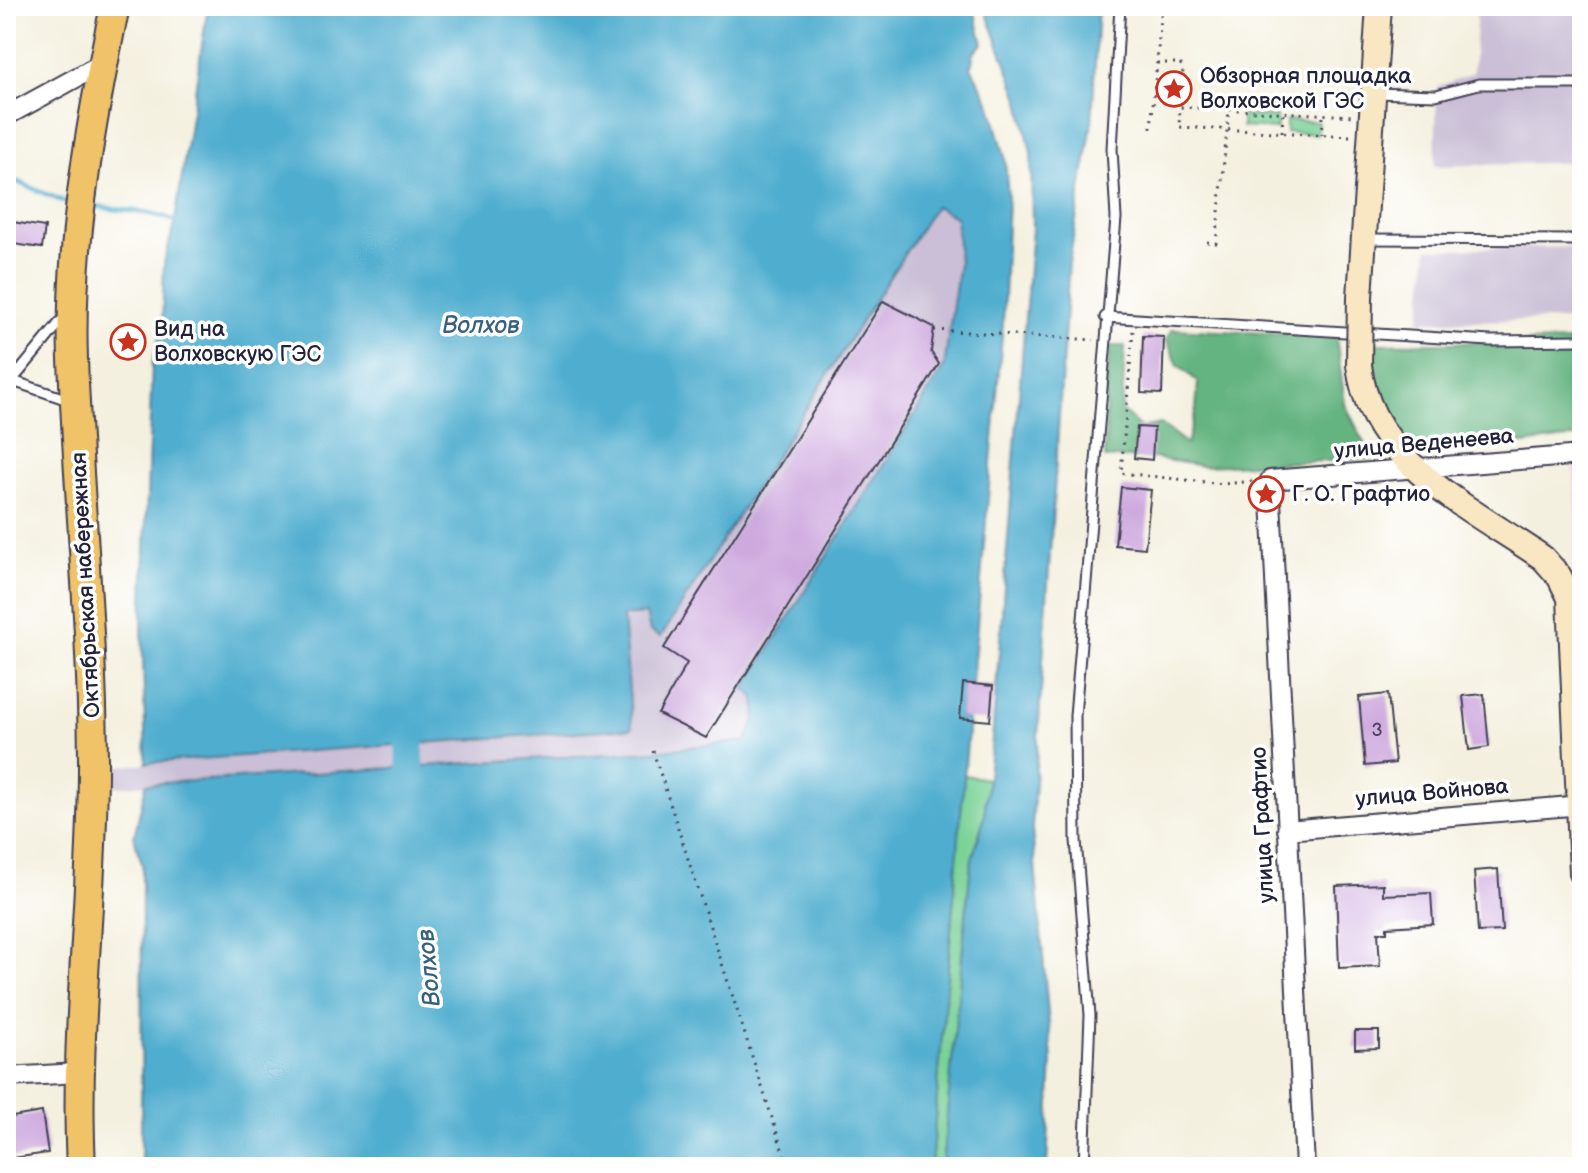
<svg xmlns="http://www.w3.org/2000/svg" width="1588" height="1173" font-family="'Balsamiq Sans',sans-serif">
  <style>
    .built { fill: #ead1ec }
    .industrial { fill: #cabfd6 }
    .green { fill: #7ad297; stroke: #4e7a69; stroke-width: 2 }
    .forest { fill: #63b480; stroke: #426b5e; stroke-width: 2 }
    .water { fill: #50adcf; stroke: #396885; stroke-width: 2 }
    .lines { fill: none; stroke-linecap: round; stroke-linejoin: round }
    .stream { stroke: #50adcf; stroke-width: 5 }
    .river { stroke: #50adcf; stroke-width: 28 }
    .building { fill: #cea9de }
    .lane-casing { stroke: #424154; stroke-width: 13 }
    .street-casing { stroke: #424154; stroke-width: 22 }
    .secondary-casing { stroke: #424154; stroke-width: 28 }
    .primary-casing { stroke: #424154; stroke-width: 32 }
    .path { stroke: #424154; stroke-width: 3; stroke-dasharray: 2 6; stroke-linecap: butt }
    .lane { stroke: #fff; stroke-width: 9 }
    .street { stroke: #fff; stroke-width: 18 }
    .secondary { stroke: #f9e7c3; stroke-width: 24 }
    .primary { stroke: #f0c369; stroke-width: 28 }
    .secondary-bridge-casing { stroke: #424154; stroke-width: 28; stroke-linecap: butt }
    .secondary-bridge { stroke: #f9e7c3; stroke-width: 24 }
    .labels { text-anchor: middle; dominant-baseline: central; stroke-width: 7; stroke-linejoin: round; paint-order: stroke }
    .number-label { font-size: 18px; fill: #4d4464 }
    .poi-label { font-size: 22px; fill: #22223b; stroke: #fff; text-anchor: start }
    .street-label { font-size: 22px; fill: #22223b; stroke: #fff }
    .water-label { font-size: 24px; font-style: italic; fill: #37617e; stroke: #fff }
  </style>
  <rect width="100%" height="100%" fill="#fff"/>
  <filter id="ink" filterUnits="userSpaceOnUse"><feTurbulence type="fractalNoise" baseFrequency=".0125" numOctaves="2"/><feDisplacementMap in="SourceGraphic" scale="16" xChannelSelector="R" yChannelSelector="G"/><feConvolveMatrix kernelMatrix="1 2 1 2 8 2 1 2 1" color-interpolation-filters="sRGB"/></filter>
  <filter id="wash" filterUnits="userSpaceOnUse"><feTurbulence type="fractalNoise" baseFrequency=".006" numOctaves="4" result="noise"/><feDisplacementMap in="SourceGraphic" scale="32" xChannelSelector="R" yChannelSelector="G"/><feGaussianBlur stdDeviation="1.8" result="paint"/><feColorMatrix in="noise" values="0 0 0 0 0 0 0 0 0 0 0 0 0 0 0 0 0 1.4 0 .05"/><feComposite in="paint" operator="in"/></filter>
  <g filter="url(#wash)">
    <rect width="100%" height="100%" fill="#f4f0df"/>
    <!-- built -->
    <path class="built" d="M1582 460V604L1573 461Z"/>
    <!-- industrial -->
    <path class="industrial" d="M1477 6H1582V162L1435 166 1437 87 1473 73Z
      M935 206 956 217 959 263 944 367 744 689 754 696 757 708 754 729 746 741 653 751 109 787 107 767 632 728 623 616 647 614Z
      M1582 247V320L1420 321 1428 249Z"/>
    <!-- green -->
    <path class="green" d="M1242 115 1277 117V129L1242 127Z
      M1286 120 1318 122 1317 134 1286 132Z
      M964 775 988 779 984 818 971 863 942 1167H931Z"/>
    <!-- forest -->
    <path class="forest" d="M1172 329 1336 336 1345 404 1372 459 1203 466 1153 458H1105L1106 384 1111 346H1125L1122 411 1141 428 1161 424 1187 444 1196 409 1198 382 1178 365 1166 339Z
      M1582 341V436C1542 441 1427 463 1399 431 1378 406 1375 375 1373 344Z"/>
    <!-- water -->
    <path class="water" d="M208 6H973L983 43 974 53 971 67 991 105 1005 157 1008 198 1003 324 972 684 964 683 960 718 969 719 931 1167H141L142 864 134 837 146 784 653 751 746 741C755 726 758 713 754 696L744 689 944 367 959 263 956 217 935 206 661 637 650 631 646 614 623 616 632 728 146 763 142 626 152 364 162 327 164 263 175 221Z
      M984 6H1098L1092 124 1069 263 1032 829 1052 1059 1047 1167H942L971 863 984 818 993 728 1032 229 1031 153 1020 101Z"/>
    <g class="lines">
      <!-- stream -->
      <path class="stream" d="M6 177 67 203
        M97 206C125 213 149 209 175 221"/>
      <!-- river -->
      <path class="river" d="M407 707 413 805"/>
    </g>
    <g id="blocks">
      <!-- building -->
      <path class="building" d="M6 221 45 227 42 248 6 243Z
        M883 301 934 327 931 352 939 364 706 738 658 714 687 663 664 648Z
        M1143 336 1164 337 1162 394 1141 393Z
        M1137 427 1154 428 1152 460 1134 458Z
        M1121 487 1151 490 1145 548 1115 545Z
        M963 683 993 686 990 721 960 718Z
        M1388 694 1395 763 1365 766 1359 697Z
        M1484 694 1489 747 1469 750 1463 696Z
        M1498 869 1502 931 1478 932 1474 871Z
        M1383 884V895L1431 893 1433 924 1387 927V932H1378L1380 966 1339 968 1336 886Z
        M1355 1031H1379V1048L1355 1049Z
        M42 1112 48 1153 6 1159V1118Z"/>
    </g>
  </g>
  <g filter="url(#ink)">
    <use href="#blocks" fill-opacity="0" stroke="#424154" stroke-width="2"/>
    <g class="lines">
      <defs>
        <path id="lane" d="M1375 93 1436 95 1479 84H1582
          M1364 239 1582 240
          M1105 317 1490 341 1582 340
          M10 380 71 401
          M6 388 66 315
          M1084 1167 1090 1015 1076 840 1075 716 1116 218 1112 149 1120 6"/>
        <path id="street" d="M6 116 103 63
          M1287 830 1582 805
          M6 1077 79 1073
          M1305 1167 1270 480 1582 455"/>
        <path id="secondary" d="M1360 297 1379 6
          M1359 365C1369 462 1471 508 1543 558L1559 576 1570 598 1582 873"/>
        <path id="primary" d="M81 1167C74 1030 94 894 93 757 92 624 78 492 73 359 69 241 91 121 115 6"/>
      </defs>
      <!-- lane casing -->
      <use href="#lane" class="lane-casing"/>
      <!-- street casing -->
      <use href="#street" class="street-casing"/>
      <!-- secondary casing -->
      <use href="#secondary" class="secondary-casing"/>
      <!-- primary casing -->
      <use href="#primary" class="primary-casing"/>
      <!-- path -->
      <path class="path" d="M1157 63H1180L1183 69 1180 107
        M1151 128 1162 6
        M1282 132 1283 112
        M1322 135 1323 115
        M1350 136 1179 127 1180 107 1353 116
        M1207 242 1216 243 1229 110
        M934 330 1094 340
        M1133 331 1121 473 1224 484 1254 481
        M653 751 788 1167"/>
      <!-- lane -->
      <use href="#lane" class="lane"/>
      <!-- street -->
      <use href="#street" class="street"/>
      <!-- secondary -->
      <use href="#secondary" class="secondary"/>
      <!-- primary -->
      <use href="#primary" class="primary"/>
      <defs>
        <path id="secondary-bridge" d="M1359 365 1360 297"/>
      </defs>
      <!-- secondary-bridge casing -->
      <use href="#secondary-bridge" class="secondary-bridge-casing"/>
      <!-- secondary-bridge -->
      <use href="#secondary-bridge" class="secondary-bridge"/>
    </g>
  </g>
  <!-- icons -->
  <defs>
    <symbol id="sight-ring" viewBox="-11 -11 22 22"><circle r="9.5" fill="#fff" stroke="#c8321e" stroke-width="1.5"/><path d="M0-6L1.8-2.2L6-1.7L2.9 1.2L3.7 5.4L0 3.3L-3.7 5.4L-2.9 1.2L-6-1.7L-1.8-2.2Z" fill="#c8321e"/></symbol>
  </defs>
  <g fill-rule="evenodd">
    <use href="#sight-ring" x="1154" y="69" width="40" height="40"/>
    <use href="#sight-ring" x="108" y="322" width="40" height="40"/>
    <use href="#sight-ring" x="1246" y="474" width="40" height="40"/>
  </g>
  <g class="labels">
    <!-- number labels -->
    <g class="number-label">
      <text x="1377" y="730">3</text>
    </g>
    <!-- poi labels -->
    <g class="poi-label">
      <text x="1200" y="76">Обзорная площадка<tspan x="1200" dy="25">Волховской ГЭС</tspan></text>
      <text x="154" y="329">Вид на<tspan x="154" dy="25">Волховскую ГЭС</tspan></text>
      <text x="1292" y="494">Г. О. Графтио</text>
    </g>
    <!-- street labels -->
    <g class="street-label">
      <text transform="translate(1424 444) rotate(-5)">улица Веденеева</text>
      <text transform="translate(86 585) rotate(-93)">Октябрьская набережная</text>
      <text transform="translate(1432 793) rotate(-5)">улица Войнова</text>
      <text transform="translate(1263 825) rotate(-93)">улица Графтио</text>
    </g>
    <!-- water labels -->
    <g class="water-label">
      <text x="481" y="325">Волхов</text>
      <text transform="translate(429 968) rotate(-95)">Волхов</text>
    </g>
  </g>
  <!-- margin -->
  <rect width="1588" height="1173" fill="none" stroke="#fff" stroke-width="32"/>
</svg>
